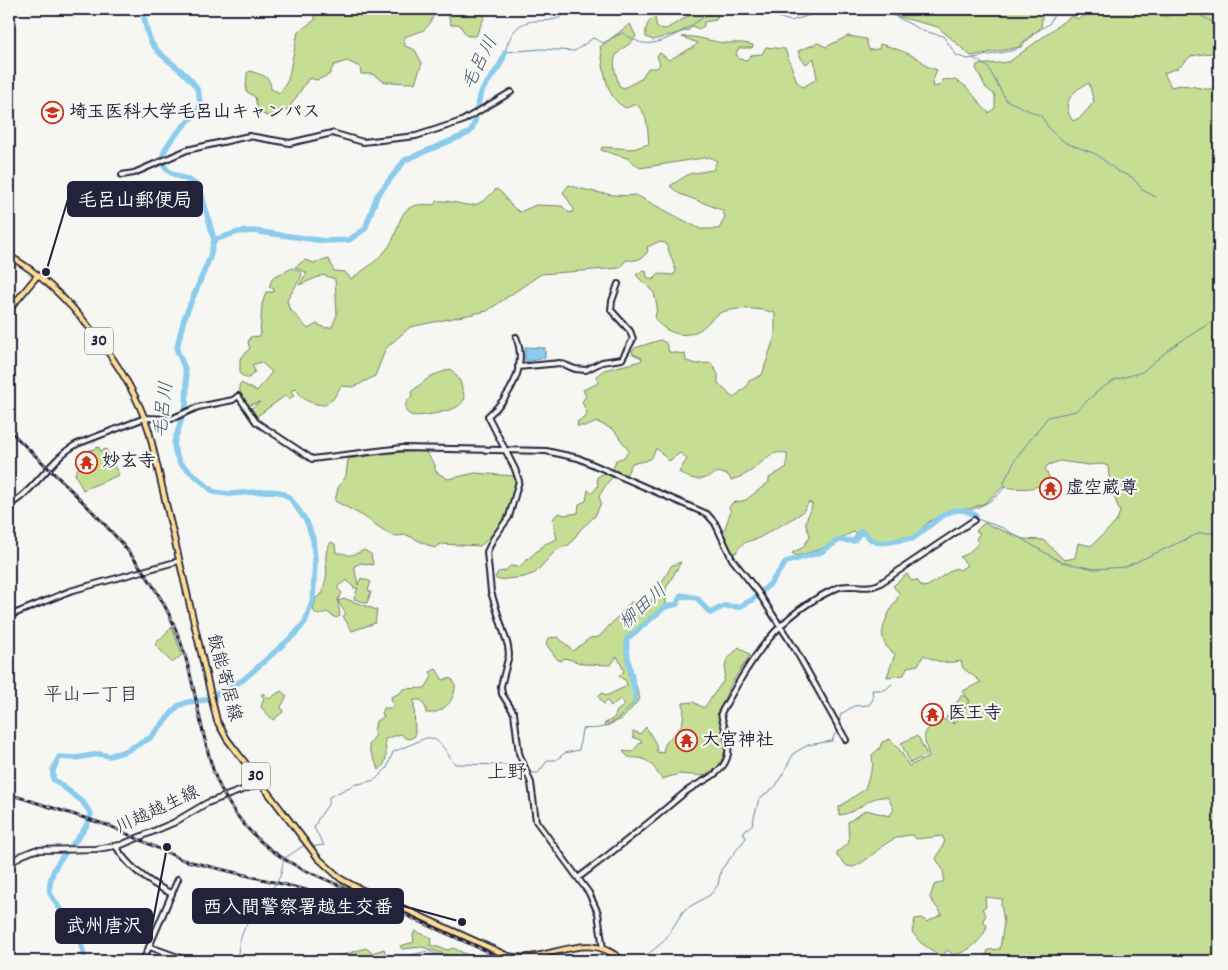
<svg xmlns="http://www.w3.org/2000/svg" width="1228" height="970" font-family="Dekko,'Klee One',sans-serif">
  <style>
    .green { fill: #c6de94; stroke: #748068; fill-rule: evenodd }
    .water { fill: #8bcbec; stroke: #6187a5 }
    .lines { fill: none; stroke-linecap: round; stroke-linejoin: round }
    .stream { stroke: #6187a5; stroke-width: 1 }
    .river { stroke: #8bcbec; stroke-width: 5.5 }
    .tertiary-casing { stroke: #22223b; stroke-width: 8 }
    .secondary-casing { stroke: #22223b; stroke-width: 8 }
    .primary-casing { stroke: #22223b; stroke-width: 8 }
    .tertiary { stroke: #f6f6f2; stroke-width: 4 }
    .secondary { stroke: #f6f6f2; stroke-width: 4.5 }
    .primary { stroke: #fdde96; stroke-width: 4.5 }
    .rail-casing { stroke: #22223b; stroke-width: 3 }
    .rail { stroke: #f6f6f2; stroke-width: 1; stroke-dasharray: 4; stroke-linecap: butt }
    .labels { text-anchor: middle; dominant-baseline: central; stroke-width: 4.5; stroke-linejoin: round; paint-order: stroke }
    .shield { fill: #f6f6f2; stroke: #626272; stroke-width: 1 }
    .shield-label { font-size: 16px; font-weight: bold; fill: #22223b }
    .poi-label { font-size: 18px; font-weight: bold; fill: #22223b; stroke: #f6f6f2; text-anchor: start }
    .street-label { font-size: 18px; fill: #22223b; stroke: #f6f6f2 }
    .water-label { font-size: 19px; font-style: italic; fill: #425570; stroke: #f6f6f2 }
    .neighbourhood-label { font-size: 19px; fill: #22223b; stroke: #f6f6f2 }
    .quarter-label { font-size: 20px; fill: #22223b; stroke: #f6f6f2 }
    .leader { fill: none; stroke: #22223b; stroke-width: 2 }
    .callout-dot { fill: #22223b; stroke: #f6f6f2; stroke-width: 2 }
    .callout { fill: #22223b; stroke: #22223b; stroke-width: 2 }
    .callout-label { font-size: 19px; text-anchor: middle; font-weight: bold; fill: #fff }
  </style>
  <rect width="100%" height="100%" fill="#f6f6f2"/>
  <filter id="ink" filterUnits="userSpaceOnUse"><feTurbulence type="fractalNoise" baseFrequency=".02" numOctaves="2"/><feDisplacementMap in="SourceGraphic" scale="10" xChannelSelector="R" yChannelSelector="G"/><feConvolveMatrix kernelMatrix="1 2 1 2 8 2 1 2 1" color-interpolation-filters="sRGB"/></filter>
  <g filter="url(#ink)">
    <!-- green -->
    <path class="green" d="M308 9H440H436C427 33 426 29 404 37L405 46 415 50 422 63 415 83 385 82 372 74H361L360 67 347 61 334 65 329 75 317 80 309 78 289 108 275 118C255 112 259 115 255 97L246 91 247 73 250 71C262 75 271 76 271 89L280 93 288 80 298 32 316 19Z
      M444 9H488L476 36H467L459 24 451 25 447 11Z
      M701 9H726L719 13 716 20 704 22V26L699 29 692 26 689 30 653 40 646 37C645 29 647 21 655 17L657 28 666 29Z
      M869 9H1043L1041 27 1021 47 971 56 938 27Z
      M1098 9H1150L1157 11 1159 16H1168L1170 9H1219L1218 52 1191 56 1178 68 1164 73 1171 87C1186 82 1198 90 1213 89L1219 81V961H989L985 958 988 950 1000 949 1004 922 1001 904 1003 899 985 897 986 906 982 909 986 915 983 920 987 926C983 940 969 952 954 955L947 950 942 957 921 943 912 932 915 919 922 918 927 922 942 914 930 898 934 885 943 882C946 872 941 867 936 859L945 841 942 836 916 839 913 835C884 835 876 858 853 867L847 866 837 856V852L849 843 848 822 866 810 889 816 894 810 888 797C866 795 861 813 839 815V807L865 789 873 765 872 755 880 748 882 742 890 739 900 750 909 766 929 757C924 735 919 735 940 718L955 724 970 700 953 723 946 718 962 695 969 700 963 691 981 682 963 668 961 661C946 664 936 662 924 655L918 665 907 667 904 675 887 677 895 654C870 639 889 612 900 594L893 586 907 574 911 581 917 580 922 587 928 586 955 568 960 570 967 565 960 557 967 554 979 543 976 539 980 533 976 531 984 523 1023 539 1044 540 1064 560 1075 558 1078 543 1091 546 1116 522 1120 512 1110 486 1108 466 1102 464 1089 465 1060 461 1048 465 1045 469 1050 479C1037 491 1020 489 1003 487L985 503 969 509H951L927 523 916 536 910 538 904 537 883 542 853 532 821 549 797 556 792 553 802 548 810 537C810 533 807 529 806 525 805 517 812 512 812 504L809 502 802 513 757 539C749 540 738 545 736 553H731L723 533 731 511 729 508 732 503 746 500 769 482V478L787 467V454C771 447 760 467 746 474 741 477 736 478 731 480L728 475 718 472C702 481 695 482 679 472L687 459 680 453 669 461 656 448C651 463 645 461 632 463L627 474C607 478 611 478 599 496L601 503 595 516 580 530 570 544 556 550 535 573 524 577 498 580 495 578 498 572 505 571 510 566 519 567 545 544 557 539 553 519 558 513 565 515 578 513 579 504 586 501 588 490 592 493 598 486 597 477 613 469 616 460 623 458 629 451 614 430 597 422 587 426H577L578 421 585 418 587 413 582 402 586 396 583 390 599 383 596 376 604 370 641 361 642 358 633 354 632 351 635 348 660 340 666 343 669 352 685 354 686 361 697 364 711 363 718 374V383L733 398 747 386 749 381 762 375 775 335V313C760 308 738 307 722 312 714 315 708 324 701 329 685 340 665 333 655 319L657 306 654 293 636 275 643 270 646 271 647 277 653 280 659 274 674 275 676 271 666 243 658 242 647 247 648 251C642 260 636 261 626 260L620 268 541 274 487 311 410 327 386 348 375 376 354 387 341 386 333 399 325 405C311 404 302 401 296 388L291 391 294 396 288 399 286 395 256 417 250 409 260 402 249 405 241 396 239 385 241 383 257 391 272 372 261 362 252 365 255 371 249 378H246L240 374V359L250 348 248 343 250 337 260 336 262 304 266 292H274V289L269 287 273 277 293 268 301 272 302 276 287 300 289 308 308 329 317 324 325 328 332 327 337 315 335 279 323 275 299 285 307 273 295 267 305 260 314 263 329 259 334 271 345 272 351 279C363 271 378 260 387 249 405 225 393 201 433 205L437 201C468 200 470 217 496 189 508 195 505 204 520 212L536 205 562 206 568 212 572 213 574 209 563 192 569 185C585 191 620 198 636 195L700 229H719L725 217 722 210 680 194 670 186 689 174 713 170 717 161 709 157 640 168 627 158 601 150 602 147 633 149 649 144C647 127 649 116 636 104L626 108C606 99 604 71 601 51L600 47 630 24 636 36C631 45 624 46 618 53 610 62 617 76 619 86L624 88 641 79 648 68H657L660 64 657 56 660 53 669 60 695 46 698 43 682 37C696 35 711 42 725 43 737 43 742 42 753 45L752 48H739L736 53 739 59 747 60 751 55 762 54 766 47 785 49 797 82 803 87 817 79 814 58 806 64 801 58 798 51 818 43 826 47 848 36 866 39 869 50 879 49 880 44C891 47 921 56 926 66L937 70 932 83 933 87 941 85 942 80C966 75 974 100 989 113L995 108V95L986 88 976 68 977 65 1009 62 1067 19 1072 16 1078 19ZM1089 83 1094 102 1081 117 1073 121C1060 104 1072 90 1089 83Z
      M451 369 460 381 465 399C463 401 459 406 457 407 450 411 420 418 411 415 401 411 406 400 412 396L411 392 431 376Z
      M99 447 100 451 106 449 119 475 83 490 75 474 77 469 88 465 85 457 90 455 88 451Z
      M425 451 435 465V471L448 479 475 473 515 476C517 504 501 530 480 546L441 544 434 548 407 535 394 536 389 534 363 516 335 501 338 488 346 476 348 459 389 453Z
      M331 542 335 544 336 553C350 552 345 560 364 550L371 554 373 565 361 563 354 566 358 585 361 578 371 582 368 590 371 592 367 603 354 599 358 588H354L347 580 338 586V589L342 593 337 601 346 599 377 610 375 623 352 631 343 616 346 614 338 601 340 616 336 618 327 612 317 615 313 610 316 598 323 593C323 586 325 584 326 578 329 565 321 557 331 542Z
      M681 562 666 588V604L626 638 630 666 628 674 635 682 640 699 622 719 606 726 604 724 614 718 617 711 625 705 620 699 611 706 607 700 604 704 598 696 603 693 606 696 627 686 626 681 619 676 624 671 617 656 611 665 584 664 565 658 561 661 557 659 546 644 548 638 558 637 573 651 590 638 599 637 631 602 645 604 651 601 672 565Z
      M172 627 182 655 172 663 155 644Z
      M739 647 750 655C741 669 729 685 724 700 713 730 742 747 708 776L679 774 662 779C657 773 653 763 645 760 635 755 630 762 623 751L632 752 642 741 633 737V731L640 734 646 727 656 744 657 752 663 753C665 730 688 739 683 703L693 702 704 708 724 680 726 661Z
      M436 669 443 680 448 678 453 680C453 682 456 685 455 687 455 702 440 715 426 713V708L421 700H414L415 736 410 739 405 738 401 734 385 739C384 750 391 759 379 770L370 751 369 744 376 735 374 733 376 721 384 717 382 713 384 708H393L391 697 400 693 403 689 425 688 432 677 430 672Z
      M281 691 287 696 281 707 283 712 273 720 261 707 264 697 261 695 263 693 269 699Z
      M916 736 919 738 927 755 910 763 901 743Z
      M415 931 432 938 430 945 448 950 453 948 472 957V960L467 961 422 947 402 949 400 946 414 942 413 935Z
      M366 948 372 953 384 949 387 958 382 961H339L337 957Z"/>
    <!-- water -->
    <path class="water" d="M525 347 545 348V358L525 362Z"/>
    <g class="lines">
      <!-- stream -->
      <path class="stream" d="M571 9C548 36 519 0 505 52L541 49 575 51 593 38 603 43 622 33C629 36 636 42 643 43 665 47 698 20 716 9
        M764 9 774 16 791 21 823 11 833 12 847 9
        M865 9 895 16 923 31 943 36 957 56 968 59 1015 50 1031 35 1049 24 1057 9
        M1189 9 1219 26
        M973 58 988 67 1006 100 1041 116 1051 131 1066 143 1096 154 1117 171 1132 177 1144 191 1156 197
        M969 511C984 505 995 500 1005 487L1004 482 1016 458 1048 417 1076 411 1099 390 1115 380 1142 372 1172 347 1219 317
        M976 516 980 520 1003 528 1061 562 1095 569 1125 567 1200 533H1219
        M839 722 841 714 854 706 869 705 873 699 872 690H885L892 684
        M528 773H538L548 760H556L565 753 579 750 582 729C588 728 593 729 599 728 615 724 625 712 635 701
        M311 847 324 845 314 828 318 819 329 803V797L354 785 375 780 387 768 393 752 426 738C440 736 447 755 455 764L510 765 525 772
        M238 961C236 925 261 907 278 880 283 873 281 865 285 858L303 846 307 847
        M387 961 428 951 458 961
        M640 961 664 941 684 910 710 895 718 885 721 870 746 838 743 832 752 825 759 799 776 786 794 753 808 745 832 741 837 729"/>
      <!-- river -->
      <path class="river" d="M214 240 238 232 253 231 325 241 349 240 365 229 377 196 405 160 469 133C479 119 475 108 481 93 488 78 502 68 505 52
        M635 701C638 693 624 657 627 639L665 607 677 604 681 595 697 598 710 613 724 606 739 607 752 600 770 584 786 562 821 552 839 540 854 541 861 531C866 533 868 538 873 541 886 546 899 538 912 539 932 527 951 497 976 516
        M85 961C82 933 63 917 50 893 46 859 84 843 91 814L82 801 53 779V770L59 757 76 758 99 754 109 756 126 751 150 738 178 706 188 702 205 700 243 680 295 634 305 622 313 600 315 560 313 539 307 522 290 498 280 492 268 491 229 494 214 492 180 463 175 452 174 443 186 405 187 385 185 369 177 350 178 343 184 319 210 257 214 240 200 188C191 178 181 179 170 172 145 155 190 123 199 109 206 80 171 67 156 49 146 38 146 22 142 9"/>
      <defs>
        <path id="tertiary" d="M122 175 134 173 187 150 249 136 290 143 332 133 363 142 416 136 462 121 511 92
          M516 337C528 366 510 397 488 416L515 469 519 481 509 517 493 539 487 552 491 592 508 646 509 655 501 686 502 694 514 713 519 753 531 783 536 821 589 893 598 913 603 949
          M518 367 560 363 575 369 586 370 602 362 622 359 633 339 630 331 611 310 612 301 618 284
          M239 397 256 422 312 459 402 448 546 451 578 458 707 514 715 523 732 559 758 592 795 649 846 740
          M9 505C36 490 50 459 77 444L145 418 171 419 198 407 233 400 238 396
          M9 616 70 591 179 561
          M116 846C128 868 150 883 172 894
          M578 878C614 851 649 823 683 794 698 781 720 778 727 758 732 744 723 726 721 713 752 658 777 614 837 588 851 582 865 591 879 584L974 520
          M150 947 189 961
          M143 961 178 879"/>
        <path id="secondary" d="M9 865 20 856 35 850 96 849 121 845 173 823 207 803 261 783"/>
        <path id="primary" d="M9 256C66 287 130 370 149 431L217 721 227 739 318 858 341 879 356 887 508 956C549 965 585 926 623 961
          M9 310 37 276"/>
      </defs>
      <!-- tertiary casing -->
      <use href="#tertiary" class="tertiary-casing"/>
      <!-- secondary casing -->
      <use href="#secondary" class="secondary-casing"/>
      <!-- primary casing -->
      <use href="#primary" class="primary-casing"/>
      <!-- tertiary -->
      <use href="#tertiary" class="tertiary"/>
      <!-- secondary -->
      <use href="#secondary" class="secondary"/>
      <!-- primary -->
      <use href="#primary" class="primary"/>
      <defs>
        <path id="rail" d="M9 430C71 492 146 551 178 635 196 681 199 732 216 778 233 818 262 849 300 868L508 961
          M9 794 110 826 183 860 373 906"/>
      </defs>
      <!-- rail casing -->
      <use href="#rail" class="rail-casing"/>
      <!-- rail -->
      <use href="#rail" class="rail"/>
    </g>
  </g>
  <!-- icons -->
  <defs>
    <symbol id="university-ring" viewBox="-11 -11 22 22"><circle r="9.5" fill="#f6f6f2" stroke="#c8321e" stroke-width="1.5"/><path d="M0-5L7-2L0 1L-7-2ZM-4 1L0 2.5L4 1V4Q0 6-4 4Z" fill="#c8321e"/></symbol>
    <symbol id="temple-ring" viewBox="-11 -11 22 22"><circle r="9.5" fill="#f6f6f2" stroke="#c8321e" stroke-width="1.5"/><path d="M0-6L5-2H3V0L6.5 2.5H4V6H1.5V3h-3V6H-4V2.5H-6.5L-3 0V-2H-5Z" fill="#c8321e"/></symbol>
  </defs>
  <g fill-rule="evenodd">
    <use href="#university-ring" x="40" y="100" width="25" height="25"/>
    <use href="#temple-ring" x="74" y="450" width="25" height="25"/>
    <use href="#temple-ring" x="1038" y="476" width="25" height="25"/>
    <use href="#temple-ring" x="920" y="702" width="25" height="25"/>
    <use href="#temple-ring" x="674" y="728" width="25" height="25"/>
  </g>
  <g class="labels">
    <!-- shield labels -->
    <g class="shield">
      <rect x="85" y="327.5" width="28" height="27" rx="4"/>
      <rect x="242" y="762.5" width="28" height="27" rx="4"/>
    </g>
    <g class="shield-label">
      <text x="99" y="341">30</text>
      <text x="256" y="776">30</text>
    </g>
    <!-- poi labels -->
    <g class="poi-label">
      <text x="69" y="113">埼玉医科大学毛呂山キャンパス</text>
      <text x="102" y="462">妙玄寺</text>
      <text x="1066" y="489">虚空蔵尊</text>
      <text x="948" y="714">医王寺</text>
      <text x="702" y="741">大宮神社</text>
    </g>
    <!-- street labels -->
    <g class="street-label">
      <text transform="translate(223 678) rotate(75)">飯能寄居線</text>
      <text transform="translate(158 811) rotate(-25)">川越越生線</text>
    </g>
    <!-- water labels -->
    <g class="water-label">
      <text transform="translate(481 64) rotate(-63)">毛呂川</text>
      <text transform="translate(165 410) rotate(-83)">毛呂川</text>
      <text transform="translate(644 608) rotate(-42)">柳田川</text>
    </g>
    <!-- neighbourhood labels -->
    <g class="neighbourhood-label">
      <text x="91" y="696">平山一丁目</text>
    </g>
    <!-- quarter labels -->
    <g class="quarter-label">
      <text x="507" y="774">上野</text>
    </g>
  </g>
  <!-- callouts -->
  <path class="leader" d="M46 272L68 199M462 922L403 906M167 847L152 926"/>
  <g class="callout-dot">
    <circle cx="46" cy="272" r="5"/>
    <circle cx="462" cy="922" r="5"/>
    <circle cx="167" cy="847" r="5"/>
  </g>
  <g class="callout">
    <rect x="68" y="182" width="134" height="34" rx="5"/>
    <rect x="193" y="889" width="210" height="34" rx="5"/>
    <rect x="56" y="909" width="96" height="34" rx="5"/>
  </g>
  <g class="callout-label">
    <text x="135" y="206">毛呂山郵便局</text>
    <text x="298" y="913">西入間警察署越生交番</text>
    <text x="104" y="932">武州唐沢</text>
  </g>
  <!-- margin -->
  <rect width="1228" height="970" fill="none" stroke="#f6f6f2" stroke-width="30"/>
  <rect x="15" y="15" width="1198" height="940" fill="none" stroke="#22223b" stroke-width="2" filter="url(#ink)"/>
</svg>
